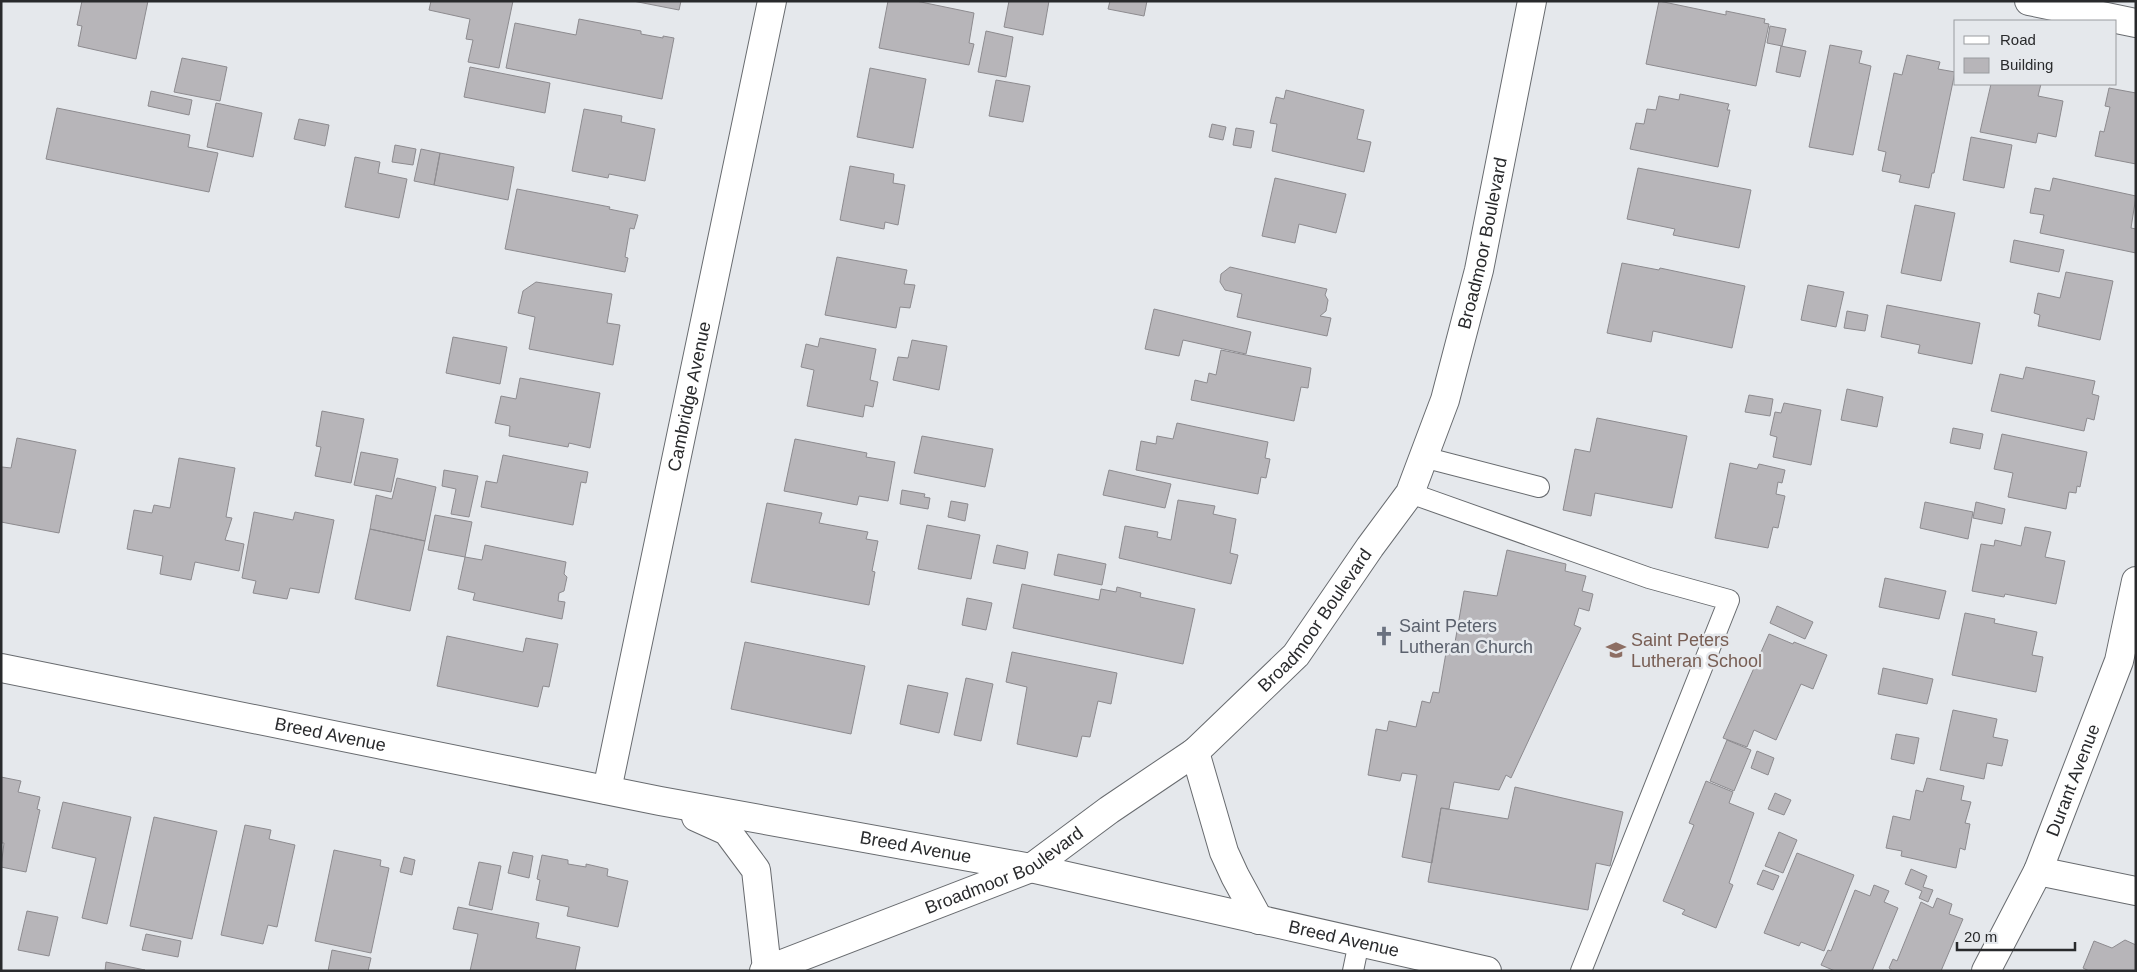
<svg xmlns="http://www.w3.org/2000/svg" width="2137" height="972" font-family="Arial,sans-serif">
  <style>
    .building { fill: #b7b5b9; stroke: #8d8b8f }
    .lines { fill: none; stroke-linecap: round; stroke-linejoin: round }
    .lane-casing { stroke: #686b6f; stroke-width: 22 }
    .street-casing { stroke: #686b6f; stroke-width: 30 }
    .lane { stroke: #fff; stroke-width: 20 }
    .street { stroke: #fff; stroke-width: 28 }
    .labels { text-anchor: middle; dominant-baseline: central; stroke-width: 5; stroke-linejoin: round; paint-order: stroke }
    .street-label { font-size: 18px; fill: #292a2c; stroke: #e5e8ec }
    .worship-label { font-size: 18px; fill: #5b616d; stroke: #e5e8ec; text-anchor: start }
    .education-label { font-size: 18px; fill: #785e54; stroke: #e5e8ec; text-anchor: start }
  </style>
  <rect width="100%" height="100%" fill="#e5e8ec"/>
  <!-- building -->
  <path class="building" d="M82 1H148L136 59 78 46 82 26 77 25Z
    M431 1H513L499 68 468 62 473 40 466 39 470 19 429 10Z
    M633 1H681L679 10Z
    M888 1H916L974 13 969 43 974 44 969 65 879 48Z
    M1009 1H1049L1043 35 1004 27Z
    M1110 1H1147L1144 16 1108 9Z
    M1659 1 1726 15V11L1765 19 1764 23 1769 24 1756 86 1646 64Z
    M579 19 641 31V34L663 38V36L674 38 662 99 506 68 515 23 576 35Z
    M1770 26 1786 29 1782 46 1767 43Z
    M986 31 1013 37 1006 77 978 72Z
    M1830 45 1862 51 1859 63 1871 66 1853 155 1809 147Z
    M1781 46 1806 51 1800 77 1776 72Z
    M1907 55 1940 62 1938 69 1955 72 1934 173H1932L1929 188 1899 182 1901 175 1882 171 1886 152 1878 150 1894 73 1902 75Z
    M182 58 227 67 220 101 174 92Z
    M470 67 550 83 545 113 464 97Z
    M870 68 926 79 913 148 857 137Z
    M996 80 1030 86 1023 122 989 116Z
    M1991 84H2041L2038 96 2063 101 2056 137 2038 133 2036 143 1980 132Z
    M2109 88 2136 93V164L2095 156 2100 131 2104 132 2110 107 2105 106Z
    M1286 90 1364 110 1357 139 1371 142 1364 172 1272 151 1277 124 1270 123 1276 97 1284 99Z
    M151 91 192 100 189 115 148 106Z
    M1680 94 1729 104 1727 110H1730L1718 167 1630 149 1636 123 1644 124 1647 109 1656 110 1659 96 1679 100Z
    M216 103 262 113 253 157 207 147Z
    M57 108 190 135 188 147 218 153 209 192 46 159Z
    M584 109 622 116 621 122 655 129 645 181 609 174 608 178 572 171Z
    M299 119 329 125 325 146 294 139Z
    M1212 124 1226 127 1223 140 1209 137Z
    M1236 128 1254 131 1251 148 1233 145Z
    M1971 137 2012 145 2004 188 1963 180Z
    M395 145 416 149 413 165 392 162Z
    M421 149 440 153 434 185 414 181Z
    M440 153 514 167 508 200 434 185Z
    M355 157 380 162 378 173 407 179 399 218 345 207Z
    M850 166 894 174 893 183 905 185 898 225 885 222 884 229 840 220Z
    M1638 168 1751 190 1739 248 1673 235 1675 229 1627 219Z
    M1275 178 1346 194 1336 233 1299 224 1295 243 1262 236Z
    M2053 178 2136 196 2131 228 2136 229V253L2040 233 2044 215 2030 213 2035 188 2050 191Z
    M517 189 610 207 609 209 638 215 634 229 630 228 625 257 628 258 625 272 505 249Z
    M1915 205 1955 213 1941 281 1901 273Z
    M2014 240 2064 250 2059 272 2010 262Z
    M837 257 907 270 904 284 915 285 910 308 900 307 896 328 825 315Z
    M1622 263 1659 270 1660 268 1745 286 1732 348 1653 331 1651 342 1607 333Z
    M1230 267 1327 289 1325 295 1328 300 1326 311 1320 316 1331 318 1327 336 1237 317 1242 294 1225 290 1220 282 1221 274Z
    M2066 272 2113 281 2100 340 2038 326 2040 315 2034 313 2038 293 2060 298Z
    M536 282 612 294 607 323 620 325 613 365 529 349 535 317 518 313 523 291Z
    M1808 285 1844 292 1836 327 1801 320Z
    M1887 305 1980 323 1972 364 1918 353 1920 345 1881 337Z
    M1154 309 1251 332 1246 354 1183 340 1179 356 1145 349Z
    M1847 311 1868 315 1865 331 1844 328Z
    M453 337 507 347 500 384 446 373Z
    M820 338 876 349 870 380 878 382 873 407 865 405 863 417 807 406 814 370 801 367 806 344 818 347Z
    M912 340 947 346 939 390 893 380 898 357 908 358Z
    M1221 350 1311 368 1308 388 1301 387 1294 421 1191 400 1195 380 1207 383 1209 373 1216 375Z
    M2026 367 2095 381 2092 394 2099 396 2094 420 2087 418 2084 431 1991 411 2000 374 2023 379Z
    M520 378 600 393 590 448 569 443 568 447 509 436 510 426 495 423 501 396 516 399Z
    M1847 389 1883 397 1877 427 1841 420Z
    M1749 395 1773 399 1770 416 1745 412Z
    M1784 403 1821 410 1811 465 1773 457 1777 437 1770 435 1775 412 1781 413Z
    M322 411 364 419 351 483 315 476 321 447 316 446Z
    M1597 418 1687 436 1672 508 1595 493 1591 516 1563 510 1575 449 1590 452Z
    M1177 423 1268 442 1265 458 1270 459 1266 478 1261 477 1258 494 1136 470 1141 441 1156 444 1157 436 1173 439Z
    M1953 428 1983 434 1980 449 1950 443Z
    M2002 434 2087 452 2080 487 2077 486 2076 493 2069 492 2066 509 2008 497 2013 473 1994 469Z
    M922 436 993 449 985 487 914 473Z
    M17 438 76 450 59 533 1 522V468L2 467 11 468Z
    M795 439 867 453 866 457 895 462 888 501 859 496 857 505 784 491Z
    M361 452 398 459 391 492 354 485Z
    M503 455 588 472 586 483 581 482 573 525 481 507 486 481 497 483Z
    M179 458 235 468 226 517 232 518 225 540 244 544 239 571 195 562 191 580 160 574 163 556 127 549 134 510 152 513 154 505 170 508Z
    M1730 463 1757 469 1759 464 1785 470 1782 483 1778 482 1776 494 1785 496 1778 528 1773 527 1768 548 1715 538Z
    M444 470 478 476 469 517 451 514 456 489 442 486Z
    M1109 470 1171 484 1165 508 1103 495Z
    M397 478 436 487 425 541 370 529 376 495 392 499Z
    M902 490 925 494 924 497 930 498 928 509 900 504Z
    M1178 500 1215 506 1213 514 1236 519 1230 553 1238 555 1231 584 1119 558 1125 526 1158 532 1157 537 1171 540Z
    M951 501 968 504 965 521 948 517Z
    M1925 502 1973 512 1968 539 1920 528Z
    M1976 502 2005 509 2002 524 1973 518Z
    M767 503 822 513 819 523 868 532 866 539 878 541 872 571 875 572 869 605 751 582Z
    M254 512 293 520 295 512 334 520 319 593 290 588 287 599 253 593 256 581 242 578Z
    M435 515 472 522 465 557 428 550Z
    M927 525 980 535 971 579 918 569Z
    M2025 527 2051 532 2045 557 2065 561 2056 604 2005 594 2004 597 1972 591 1981 544 1994 546 1995 540 2021 546Z
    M370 529 425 541 410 611 355 599Z
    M485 545 566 562 564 574 567 577 564 591 559 593 558 601 565 602 562 619 473 600 475 593 458 589 465 557 482 560Z
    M997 545 1028 552 1025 569 993 563Z
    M1507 550 1566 564 1565 571 1586 576 1582 591 1593 594 1589 611 1579 608 1574 625 1581 628 1511 778 1506 775 1499 790 1454 782 1449 809 1441 808 1432 863 1402 857 1417 775 1402 773 1400 781 1368 775 1376 729 1387 731 1389 721 1416 727 1422 701 1430 703 1433 692 1439 693 1447 647 1454 648 1464 591 1497 596Z
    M1058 554 1106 564 1102 585 1054 575Z
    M1885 578 1946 591 1939 619 1879 607Z
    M1022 584 1099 600 1101 589 1116 592 1117 587 1141 593 1140 597 1195 609 1183 664 1013 628Z
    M967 598 992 603 986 630 962 625Z
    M1777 606 1813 622 1805 639 1770 623Z
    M1965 613 1995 619 1994 623 2037 632 2032 655 2043 657 2036 692 1952 675Z
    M1769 634 1793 644 1794 642 1827 655 1813 689 1801 684 1776 740 1754 730 1747 747 1723 738Z
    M447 636 523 652 526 638 558 644 549 687 543 686 538 707 437 686Z
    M745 642 865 666 851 734 731 709Z
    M1012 652 1117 673 1111 704 1098 701 1090 737 1082 736 1077 757 1017 744 1027 687 1006 682Z
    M1883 668 1933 679 1927 704 1878 694Z
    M966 678 993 684 981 741 954 735Z
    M908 685 948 693 939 733 900 724Z
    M1953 710 1997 719 1993 737 2008 740 2002 766 1987 763 1984 779 1940 770Z
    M1896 734 1919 738 1914 764 1891 759Z
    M1727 740 1751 750 1734 791 1710 781Z
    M1757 751 1774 758 1768 775 1751 768Z
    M1 777 21 781 18 792 40 797 37 809 40 810 26 872 1 867 4 843H1Z
    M1927 778 1964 786 1961 800 1971 802 1965 823 1970 824 1965 850 1960 848 1956 868 1901 856 1902 851 1886 848 1893 816 1910 820 1916 790 1923 792Z
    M1706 781 1733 792 1729 803 1754 813 1729 883 1733 885 1716 928 1682 914 1685 910 1663 901 1694 825 1689 823Z
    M1515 787 1623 812 1610 866 1596 863 1588 910 1428 882 1441 808 1508 819Z
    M1775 793 1791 800 1784 815 1768 809Z
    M63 802 131 817 107 924 82 918 96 858 52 848Z
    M154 817 217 831 192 939 130 926Z
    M245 825 271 830 269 839 295 845 277 927 268 925 263 944 221 935Z
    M1779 832 1797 840 1783 873 1765 866Z
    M334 850 381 860 380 866 389 868 371 953 315 941Z
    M513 852 533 856 529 878 508 873Z
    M1797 853 1854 875 1824 951 1801 942 1799 946 1764 933Z
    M542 855 568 860V864L586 867V864L608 869 607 876 628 881 618 927 567 916 569 907 536 900 540 880 537 879Z
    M404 857 415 860 412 875 400 872Z
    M479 862 501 866 492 910 469 905Z
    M1911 869 1927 876 1923 887 1933 890 1928 902 1919 898 1922 891 1905 884Z
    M1763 870 1779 876 1773 890 1757 884Z
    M1874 885 1889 891 1884 902 1898 908 1872 971H1835L1821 965 1828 950 1831 951 1855 890 1870 896Z
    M1937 898 1952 904 1949 914 1963 919 1941 971H1893L1889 968 1893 959 1897 961 1921 902 1933 908Z
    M458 907 539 923 536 938 580 947 575 971H470L478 934 453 929Z
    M27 911 58 917 49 956 18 950Z
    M146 934 181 941 178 957 142 950Z
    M2125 940 2136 945V971H2089L2083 968 2094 941 2112 948Z
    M332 950 371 958 368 971H328Z
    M106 962 145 970 105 971Z"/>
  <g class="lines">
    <defs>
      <path id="lane" d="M1423 457 1539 487
        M1410 493 1649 578 1729 600 1581 971
        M1353 971 1359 942"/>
      <g id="street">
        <path d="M2029 1 2136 23"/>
        <path id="s1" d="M1 668 660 801 1031 868 1487 971"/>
        <path d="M1195 752 1224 852 1235 876 1259 920"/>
        <path id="s2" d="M607 790 772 1"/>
        <path d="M696 817 727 831 756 870 767 969"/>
        <path d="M2038 871 2136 891"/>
        <path id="s3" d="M764 971 1031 868 1109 810 1195 752 1296 655 1370 547 1410 493 1445 400 1479 270 1532 1"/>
        <path id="s4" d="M1986 971 2038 871 2119 661 2136 581"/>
      </g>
    </defs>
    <!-- lane casing -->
    <use href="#lane" class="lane-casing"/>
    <!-- street casing -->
    <use href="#street" class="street-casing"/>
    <!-- lane -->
    <use href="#lane" class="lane"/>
    <!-- street -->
    <use href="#street" class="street"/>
  </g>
  <!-- icons -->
  <defs>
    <symbol id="church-bare" viewBox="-9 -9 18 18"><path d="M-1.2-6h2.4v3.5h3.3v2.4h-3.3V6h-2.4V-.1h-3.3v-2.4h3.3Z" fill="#6b7280" stroke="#e5e8ec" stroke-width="2.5" paint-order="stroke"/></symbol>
    <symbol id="school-bare" viewBox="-9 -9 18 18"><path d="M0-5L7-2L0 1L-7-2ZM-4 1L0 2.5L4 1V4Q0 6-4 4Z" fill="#8d6e63" stroke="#e5e8ec" stroke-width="2.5" paint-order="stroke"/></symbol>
  </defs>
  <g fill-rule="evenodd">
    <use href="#church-bare" x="1370" y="622" width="28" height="28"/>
    <use href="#school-bare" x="1602" y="636" width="28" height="28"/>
  </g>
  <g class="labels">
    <!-- street labels -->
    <g class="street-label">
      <text stroke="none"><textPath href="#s3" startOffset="1086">Broadmoor Boulevard</textPath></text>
      <text stroke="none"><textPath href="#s2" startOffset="402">Cambridge Avenue</textPath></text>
      <text stroke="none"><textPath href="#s3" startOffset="666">Broadmoor Boulevard</textPath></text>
      <text stroke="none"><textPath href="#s1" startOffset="336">Breed Avenue</textPath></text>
      <text stroke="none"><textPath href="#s4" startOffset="210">Durant Avenue</textPath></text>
      <text stroke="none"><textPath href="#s1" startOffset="932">Breed Avenue</textPath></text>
      <text stroke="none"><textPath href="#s3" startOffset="261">Broadmoor Boulevard</textPath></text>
      <text stroke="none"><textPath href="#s1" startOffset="1370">Breed Avenue</textPath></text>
    </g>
    <!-- worship labels -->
    <g class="worship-label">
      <text x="1399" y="626">Saint Peters<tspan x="1399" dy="21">Lutheran Church</tspan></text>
    </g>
    <!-- education labels -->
    <g class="education-label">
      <text x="1631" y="640">Saint Peters<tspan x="1631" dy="21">Lutheran School</tspan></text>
    </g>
  </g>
  <!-- border -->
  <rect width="2137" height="972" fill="none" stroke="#292a2c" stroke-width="5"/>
  <!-- legend -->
  <rect x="1954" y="20" width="162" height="65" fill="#e5e8ec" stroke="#9a9c9f"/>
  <rect x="1964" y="36" width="25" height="8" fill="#ffffff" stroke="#9a9c9f"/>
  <text x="2000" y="45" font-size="15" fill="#292a2c">Road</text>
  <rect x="1964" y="58" width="25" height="15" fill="#b7b5b9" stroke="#9a9c9f"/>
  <text x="2000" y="70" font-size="15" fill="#292a2c">Building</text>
  <!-- scale -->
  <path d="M1957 942v8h118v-8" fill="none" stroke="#292a2c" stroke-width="2.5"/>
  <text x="1964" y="942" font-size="15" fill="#292a2c" stroke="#e5e8ec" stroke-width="4" paint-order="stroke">20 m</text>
</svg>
